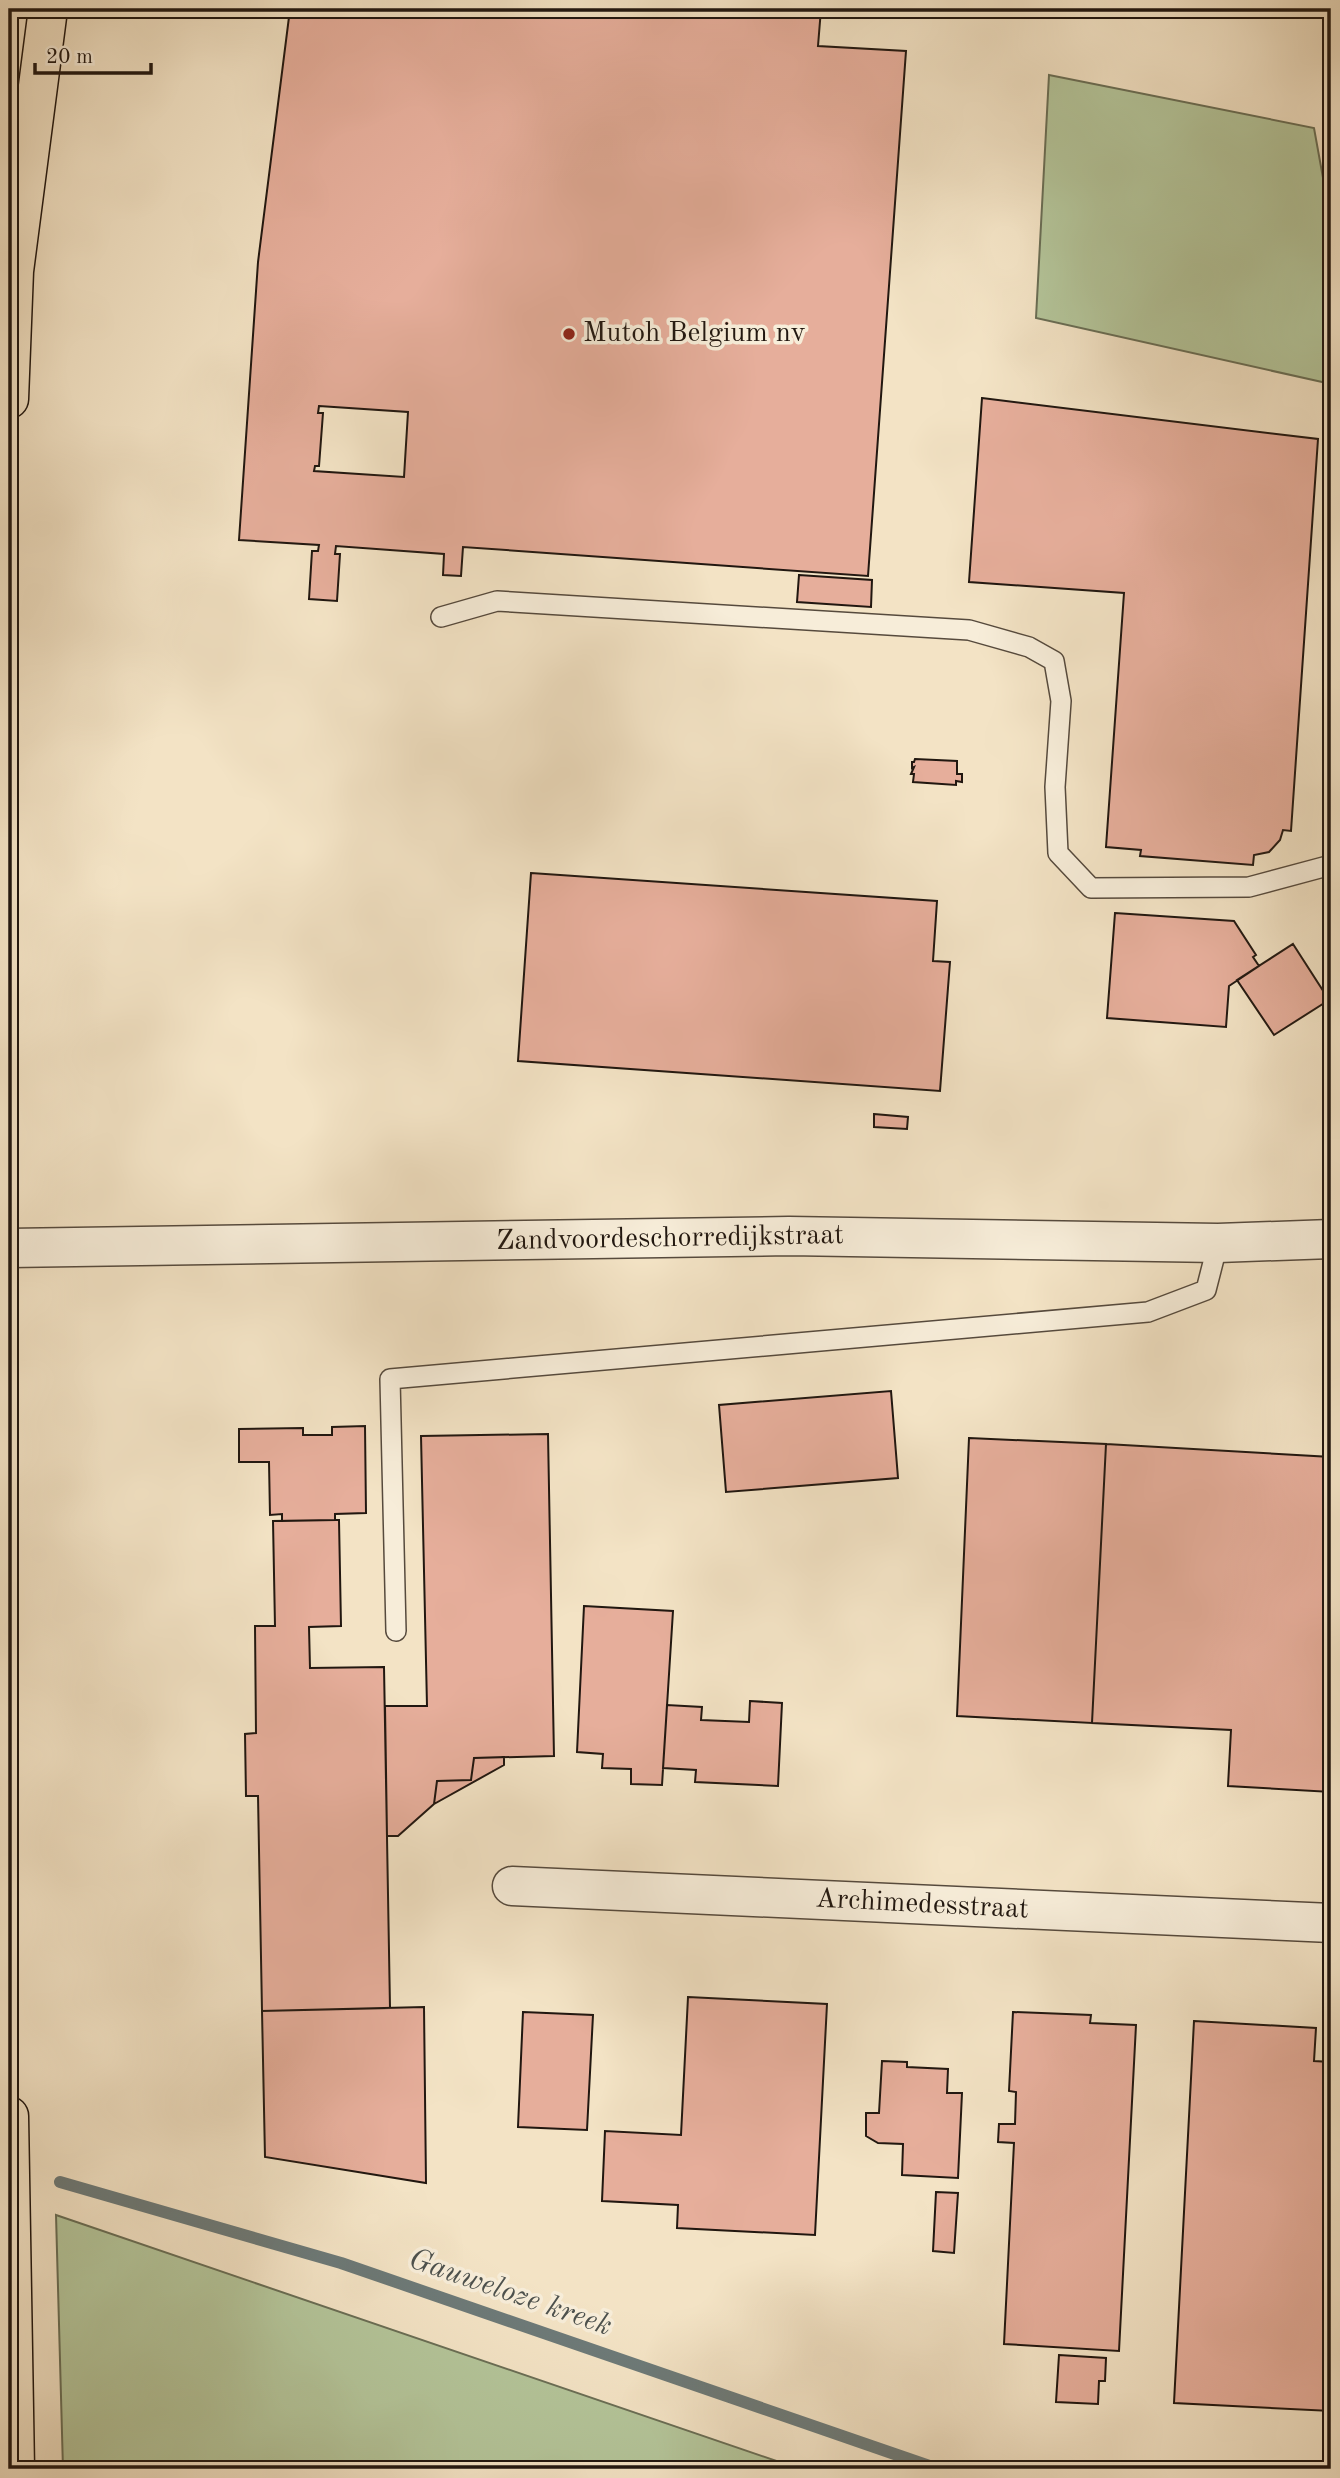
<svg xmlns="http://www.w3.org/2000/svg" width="1340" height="2478" font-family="'Old Standard TT',serif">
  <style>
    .grass { fill: #b4c59a; stroke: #6a6e55; stroke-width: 2 }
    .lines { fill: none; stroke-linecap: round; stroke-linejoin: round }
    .stream { stroke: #6d7a78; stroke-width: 12 }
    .building { fill: #e6ae9b; stroke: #211710; stroke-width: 2; fill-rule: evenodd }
    .lane-casing { stroke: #564a3d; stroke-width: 22 }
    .street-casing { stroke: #564a3d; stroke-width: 41 }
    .highway-casing { stroke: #211710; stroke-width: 41 }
    .lane { stroke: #f7edd9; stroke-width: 19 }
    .street { stroke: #f7edd9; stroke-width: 38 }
    .highway { stroke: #f3e3c5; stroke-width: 38 }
    .poi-dot { fill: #8f2418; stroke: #f7edd9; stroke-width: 2.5 }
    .labels { text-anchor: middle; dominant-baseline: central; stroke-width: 7; stroke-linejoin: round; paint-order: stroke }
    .poi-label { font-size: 28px; fill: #211710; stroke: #f7edd9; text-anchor: start }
    .street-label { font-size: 28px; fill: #211710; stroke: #f7edd9 }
    .water-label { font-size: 30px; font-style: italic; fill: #4d514d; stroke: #f7edd9 }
  </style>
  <rect width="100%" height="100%" fill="#f3e3c5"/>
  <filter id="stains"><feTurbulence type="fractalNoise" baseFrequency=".00286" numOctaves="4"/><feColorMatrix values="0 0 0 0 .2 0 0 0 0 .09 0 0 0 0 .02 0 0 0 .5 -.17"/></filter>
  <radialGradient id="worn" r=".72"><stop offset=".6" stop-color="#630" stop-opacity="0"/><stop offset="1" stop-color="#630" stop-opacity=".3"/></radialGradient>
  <!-- grass -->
  <path class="grass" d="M1049 75 1314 128 1331 222V384L1036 318Z
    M56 2215 800 2469H63Z"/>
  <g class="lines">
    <!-- stream -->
    <path class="stream" d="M60 2182 341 2263 938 2469"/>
  </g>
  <!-- building -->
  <path class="building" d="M290 9H821L818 46 906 51 868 576 463 547 461 576 443 575 444 554 336 546 335 554H340L337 601 309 599 312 551H318L319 545 239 540 258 262ZM319 406 408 412 404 477 314 471 315 466H319L323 413H318Z
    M982 398 1318 439 1291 831 1283 830 1280 840 1269 852 1254 855 1253 865 1140 856 1141 850 1106 847 1124 593 969 582Z
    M799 575 872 580 871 607 797 602Z
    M915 759 957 761V774H962V782L956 781V785L913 782 914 774H911L914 767 912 768V762H914Z
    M531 873 937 901 933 961 950 962 940 1091 518 1061Z
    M1115 913 1234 921 1256 955 1253 957 1259 966 1229 986 1226 1027 1107 1018Z
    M1293 944 1329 1000 1274 1035 1237 980Z
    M874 1114 908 1117 907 1129 874 1127Z
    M891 1391 898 1478 726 1492 719 1405Z
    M365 1426 366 1513 335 1514V1520L282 1521V1514L270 1515 269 1462H239V1429L303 1428V1435H332V1427Z
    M548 1434 554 1756 474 1758 471 1780 437 1781 434 1804 398 1836H387L385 1706H427L421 1436Z
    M969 1438 1106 1444 1092 1723 957 1716Z
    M1106 1444 1331 1457V1792L1228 1786 1231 1730 1092 1723Z
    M335 1520H339L341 1626 309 1627 310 1668 384 1667 390 2008 262 2011 258 1796H246L245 1734 256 1733 255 1626H275L273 1521Z
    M584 1606 673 1611 662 1785 631 1784V1769L602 1768 603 1754 577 1752Z
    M750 1701 782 1703 778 1786 695 1782 696 1770 663 1768 667 1705 702 1707 701 1720 749 1722Z
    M504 1757V1765L434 1804 437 1781 471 1780 474 1758Z
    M688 1997 827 2004 815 2235 677 2228 678 2205 602 2201 605 2131 681 2135Z
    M424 2007 426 2183 265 2157 262 2011Z
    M523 2012 593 2015 587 2130 518 2127Z
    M1013 2012 1091 2015 1090 2023 1136 2025 1119 2351 1004 2344 1014 2143 998 2142 999 2124H1015L1016 2092 1009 2091Z
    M1194 2021 1316 2028 1314 2061 1331 2062V2411L1174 2403Z
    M882 2061 907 2062V2067L948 2069 947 2093H962L958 2178 902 2175 903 2144 878 2143 866 2136V2113H879Z
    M936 2192 958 2193 954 2253 933 2251Z
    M1059 2355 1106 2358 1105 2381H1099L1098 2404 1056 2402Z"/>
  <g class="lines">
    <defs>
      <path id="lane" d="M441 617 497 601 969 630 1029 647 1054 661 1061 701 1055 787 1058 853 1091 888 1249 887 1331 865
        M396 1631 390 1379 1148 1312 1206 1290 1218 1243"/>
      <path id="street" d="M9 1248 789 1236 1218 1243 1331 1239
        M512 1886 1331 1923"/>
      <path id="highway" d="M9 399 14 271 48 9
        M9 2116 15 2469"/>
    </defs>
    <!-- lane casing -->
    <use href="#lane" class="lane-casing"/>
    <!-- street casing -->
    <use href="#street" class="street-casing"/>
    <!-- highway casing -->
    <use href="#highway" class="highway-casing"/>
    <!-- lane -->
    <use href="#lane" class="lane"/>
    <!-- street -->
    <use href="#street" class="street"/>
    <!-- highway -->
    <use href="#highway" class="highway"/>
  </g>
  <!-- markers -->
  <circle class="poi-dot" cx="569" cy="334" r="7"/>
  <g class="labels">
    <!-- poi labels -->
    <g class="poi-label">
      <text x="583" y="334">Mutoh Belgium nv</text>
    </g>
    <!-- street labels -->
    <g class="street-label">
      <text transform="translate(670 1239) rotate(-1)">Zandvoordeschorredijkstraat</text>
      <text transform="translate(922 1905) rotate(3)">Archimedesstraat</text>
    </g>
    <!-- water labels -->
    <g class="water-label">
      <text transform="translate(510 2293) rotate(19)">Gauweloze kreek</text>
    </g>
  </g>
  <!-- margin -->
  <rect width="1340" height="2478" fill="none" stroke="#f3e3c5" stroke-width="35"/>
  <rect x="10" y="10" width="1319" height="2457" fill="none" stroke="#211710" stroke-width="3.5"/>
  <rect x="18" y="18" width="1305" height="2443" fill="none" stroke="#211710" stroke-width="2"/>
  <!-- scale -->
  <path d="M35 63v10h116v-10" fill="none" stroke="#211710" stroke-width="3.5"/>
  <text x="46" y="63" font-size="21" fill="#211710" stroke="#f7edd9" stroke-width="5" paint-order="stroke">20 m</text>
  <rect width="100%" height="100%" filter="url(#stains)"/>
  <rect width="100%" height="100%" fill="url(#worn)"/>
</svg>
